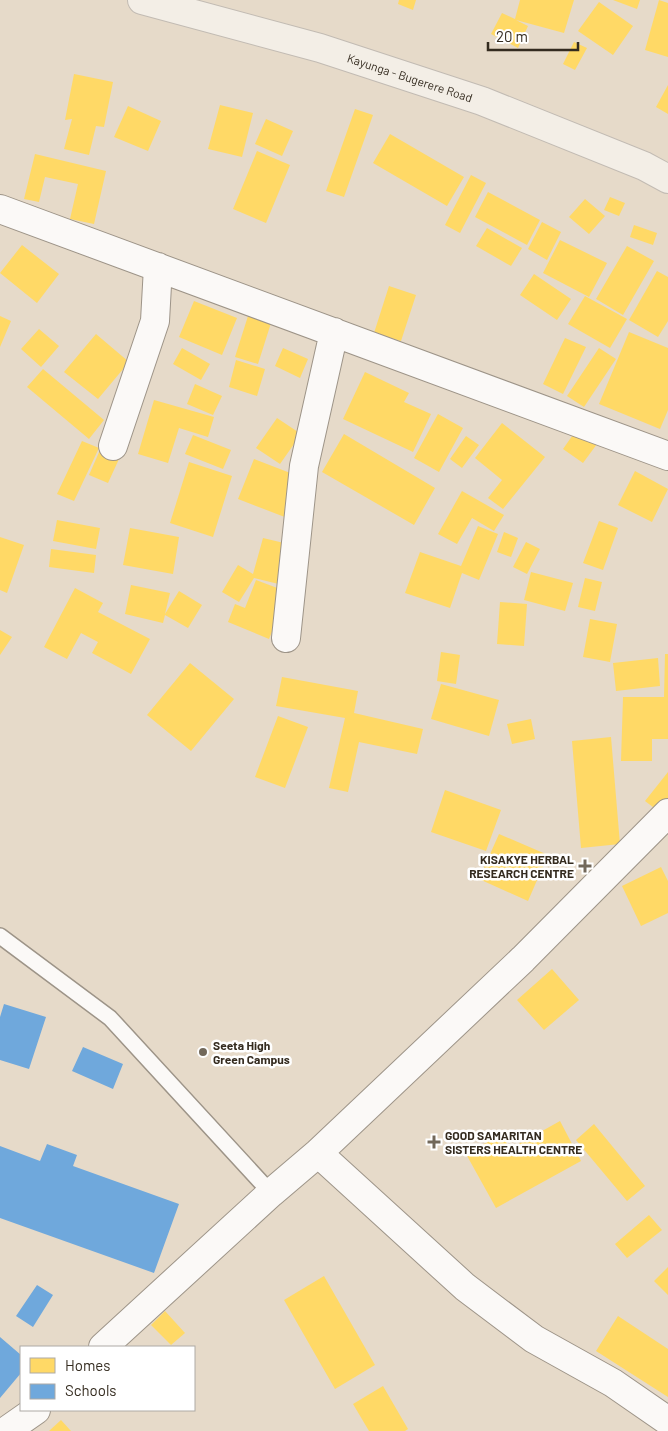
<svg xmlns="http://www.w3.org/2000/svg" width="668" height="1431" font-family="Barlow,sans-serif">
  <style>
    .homes { fill: #ffd966 }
    .schools { fill: #6fa8dc }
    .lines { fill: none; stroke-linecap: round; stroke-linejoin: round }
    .service-casing { stroke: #9d9488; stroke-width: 18 }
    .minor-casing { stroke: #9d9488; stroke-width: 30 }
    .primary-casing { stroke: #c2bbb3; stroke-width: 30 }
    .service { stroke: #fbf9f7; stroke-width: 15 }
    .minor { stroke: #fbf9f7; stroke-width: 28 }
    .primary { stroke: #f3eee6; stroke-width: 28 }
    .poi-dot { fill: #72685a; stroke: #fff; stroke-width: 2 }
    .labels { text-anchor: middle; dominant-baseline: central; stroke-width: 5; stroke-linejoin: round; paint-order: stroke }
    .street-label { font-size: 12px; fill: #342b1f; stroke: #fff }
    .poi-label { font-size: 12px; font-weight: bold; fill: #342b1f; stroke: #fff; text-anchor: start }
  </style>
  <rect width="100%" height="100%" fill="#e6dac9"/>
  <!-- homes -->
  <path class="homes" d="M399 0H416L413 10 398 4Z
    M520 0H574L564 33 516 20 528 26 518 48 491 34 502 13 515 19Z
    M613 0H640L637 9Z
    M659 0 668 3V57L645 50Z
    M599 2 633 26 613 55 578 31Z
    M574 42 587 48 575 70 563 64Z
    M74 74 113 82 104 127 96 126 89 155 64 149 72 119 65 120Z
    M668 85V114L656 107Z
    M220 105 253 113 242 157 208 149Z
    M128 106 161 121 148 151 114 137Z
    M355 109 373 115 344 197 326 191Z
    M266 119 293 131 282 156 255 144Z
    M390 134 464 177 447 206 373 163Z
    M257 151 290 165 266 223 233 209Z
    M35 154 106 171 94 224 70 219 78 184 45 177 39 202 24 199Z
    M471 175 486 183 460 233 445 225Z
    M488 192 540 220 527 245 475 217Z
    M610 197 625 203 619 216 604 210Z
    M585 199 605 216 589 234 569 217Z
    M542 222 561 232 547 260 528 249Z
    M634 225 657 233 653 245 630 237Z
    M487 228 522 248 511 266 476 246Z
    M560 240 607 263 589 297 543 273Z
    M22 245 59 274 37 303 0 273Z
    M627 246 654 261 623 315 596 299Z
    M657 271 668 277V321L658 337 629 320Z
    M534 274 571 299 557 320 520 295Z
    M389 286 416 295 401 341 374 333Z
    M585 296 627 319 610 348 568 324Z
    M194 301 237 318 222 355 179 337Z
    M0 316 11 321 0 347Z
    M248 316 271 323 258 364 235 357Z
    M39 329 59 346 41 367 21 349Z
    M629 332 668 348V410L660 429 599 404Z
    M96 334 129 362 98 399 64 372Z
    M565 338 586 347 563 394 543 384Z
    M182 348 210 364 201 380 173 364Z
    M283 348 308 359 300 378 275 366Z
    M599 348 616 359 584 407 567 396Z
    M236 360 265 369 257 396 229 387Z
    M43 369 104 420 89 439 27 387Z
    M365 372 409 393 404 402 431 414 413 452 343 419Z
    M195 384 222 396 213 415 187 404Z
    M154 400 214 417 208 437 179 428 168 463 138 454Z
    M438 414 463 428 439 472 414 458Z
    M277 418 301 434 280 464 256 448Z
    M502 423 545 457 503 509 488 498 502 480 475 458Z
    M577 429 597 444 583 463 563 449Z
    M344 434 435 488 414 525 322 472Z
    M193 435 231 450 223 469 185 454Z
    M466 436 479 445 462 468 450 459Z
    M82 441 99 448 74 501 57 494Z
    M100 450 119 459 108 483 89 475Z
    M254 459 311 481 295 521 238 499Z
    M189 462 232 476 213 537 170 523Z
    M635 471 668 489 652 522 618 505Z
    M462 491 504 515 494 531 472 518 457 544 438 534Z
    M57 520 100 528 96 549 53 541Z
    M599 521 618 528 603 570 583 563Z
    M478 526 498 534 479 580 462 573 450 608 405 593 420 552 461 566Z
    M130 528 179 537 173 574 123 565Z
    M504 532 518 538 511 557 497 552Z
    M0 537 24 545 7 593 0 590Z
    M263 538 305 548 295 588 254 578 239 602 222 592 238 565 253 574Z
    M526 542 540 549 527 574 513 567Z
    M51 549 96 555 94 573 49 567Z
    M531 572 573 583 565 611 524 600Z
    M585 578 602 582 595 611 578 607Z
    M256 580 288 592 269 639 228 622 235 604 245 608Z
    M131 585 170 593 165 614 179 591 202 605 188 628 165 615 163 623 125 614Z
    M75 588 103 603 98 612 150 639 131 674 92 653 98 642 81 633 67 659 44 647Z
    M500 602 527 604 524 646 497 644Z
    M590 619 617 624 610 662 583 657Z
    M0 630 12 637 0 655Z
    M441 652 460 655 456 684 437 681Z
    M665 654H668V739H652V761H621L623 697H664Z
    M658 658 660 686 616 691 613 663Z
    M190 663 234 699 191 751 147 715Z
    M282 677 358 691 354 713 423 729 417 754 359 742 348 792 329 788 345 718 276 706Z
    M441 684 499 700 489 736 431 719Z
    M278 716 308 727 285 788 255 777Z
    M531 719 535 739 512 744 507 724Z
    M611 737 620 844 581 848 572 741Z
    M668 772V815L666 817 645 801Z
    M445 790 501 810 486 851 431 832Z
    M499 834 548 855 528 901 479 879Z
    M661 867 668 881V913L641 926 622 886Z
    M552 969 579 1000 544 1030 517 1000Z
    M560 1121 581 1161 496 1208 466 1154 502 1134 510 1149Z
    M594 1124 645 1186 627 1201 576 1140Z
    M649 1215 662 1230 627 1258 615 1244Z
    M668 1267V1295L654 1281Z
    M324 1276 375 1365 335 1389 284 1300Z
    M165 1311 185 1333 171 1345 151 1325Z
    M618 1316 668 1349V1397L596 1351Z
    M383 1386 408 1429 405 1431H369L353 1404Z
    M61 1420 71 1431H49Z"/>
  <!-- schools -->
  <path class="schools" d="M4 1004 46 1017 29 1069 0 1060V1017Z
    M83 1047 123 1064 113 1089 72 1071Z
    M47 1144 77 1155 73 1166 179 1204 154 1273 0 1218V1146L40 1161Z
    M37 1285 53 1295 33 1327 16 1316Z
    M0 1337 21 1355V1373L0 1398Z"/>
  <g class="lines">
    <defs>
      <path id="service" d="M0 936 110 1018 271 1193"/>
      <path id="minor" d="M0 209 668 456
        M113 446 155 321 158 267
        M286 638 304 466 334 332
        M318 1153 465 1287 534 1339 613 1383 668 1421
        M103 1347 271 1193 318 1153 523 959 668 813
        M6 1431 36 1410"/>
      <g id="primary">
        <path id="s1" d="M142 0 320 48 482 101 644 166 668 179"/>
      </g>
    </defs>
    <!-- service casing -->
    <use href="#service" class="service-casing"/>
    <!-- minor casing -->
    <use href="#minor" class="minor-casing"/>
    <!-- primary casing -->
    <use href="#primary" class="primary-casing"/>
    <!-- service -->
    <use href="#service" class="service"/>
    <!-- minor -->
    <use href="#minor" class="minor"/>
    <!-- primary -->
    <use href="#primary" class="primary"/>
  </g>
  <!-- markers -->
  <g class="poi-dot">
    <path d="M582.5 858.5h5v5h5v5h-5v5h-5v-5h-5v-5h5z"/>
    <circle cx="203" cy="1052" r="5"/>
    <path d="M431.5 1134.5h5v5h5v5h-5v5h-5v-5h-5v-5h5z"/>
  </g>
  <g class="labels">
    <!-- street labels -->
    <g class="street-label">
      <text stroke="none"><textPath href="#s1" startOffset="279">Kayunga - Bugerere Road</textPath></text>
    </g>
    <!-- poi labels -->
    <g class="poi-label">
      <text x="574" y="859" text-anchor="end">KISAKYE HERBAL<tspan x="574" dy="14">RESEARCH CENTRE</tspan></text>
      <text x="213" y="1045">Seeta High<tspan x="213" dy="14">Green Campus</tspan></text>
      <text x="445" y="1135">GOOD SAMARITAN<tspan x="445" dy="14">SISTERS HEALTH CENTRE</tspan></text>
    </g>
  </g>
  <!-- legend -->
  <rect x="20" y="1346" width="175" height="65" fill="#ffffff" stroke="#aeaaa5"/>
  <rect x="30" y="1358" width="25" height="15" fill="#ffd966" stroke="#aeaaa5"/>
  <text x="65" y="1371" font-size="15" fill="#342b1f">Homes</text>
  <rect x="30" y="1384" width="25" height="15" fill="#6fa8dc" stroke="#aeaaa5"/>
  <text x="65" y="1396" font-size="15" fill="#342b1f">Schools</text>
  <!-- scale -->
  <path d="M488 42v8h90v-8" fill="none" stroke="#342b1f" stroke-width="2.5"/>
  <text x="496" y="42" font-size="15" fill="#342b1f" stroke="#ffffff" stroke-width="4" paint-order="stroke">20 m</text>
</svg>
